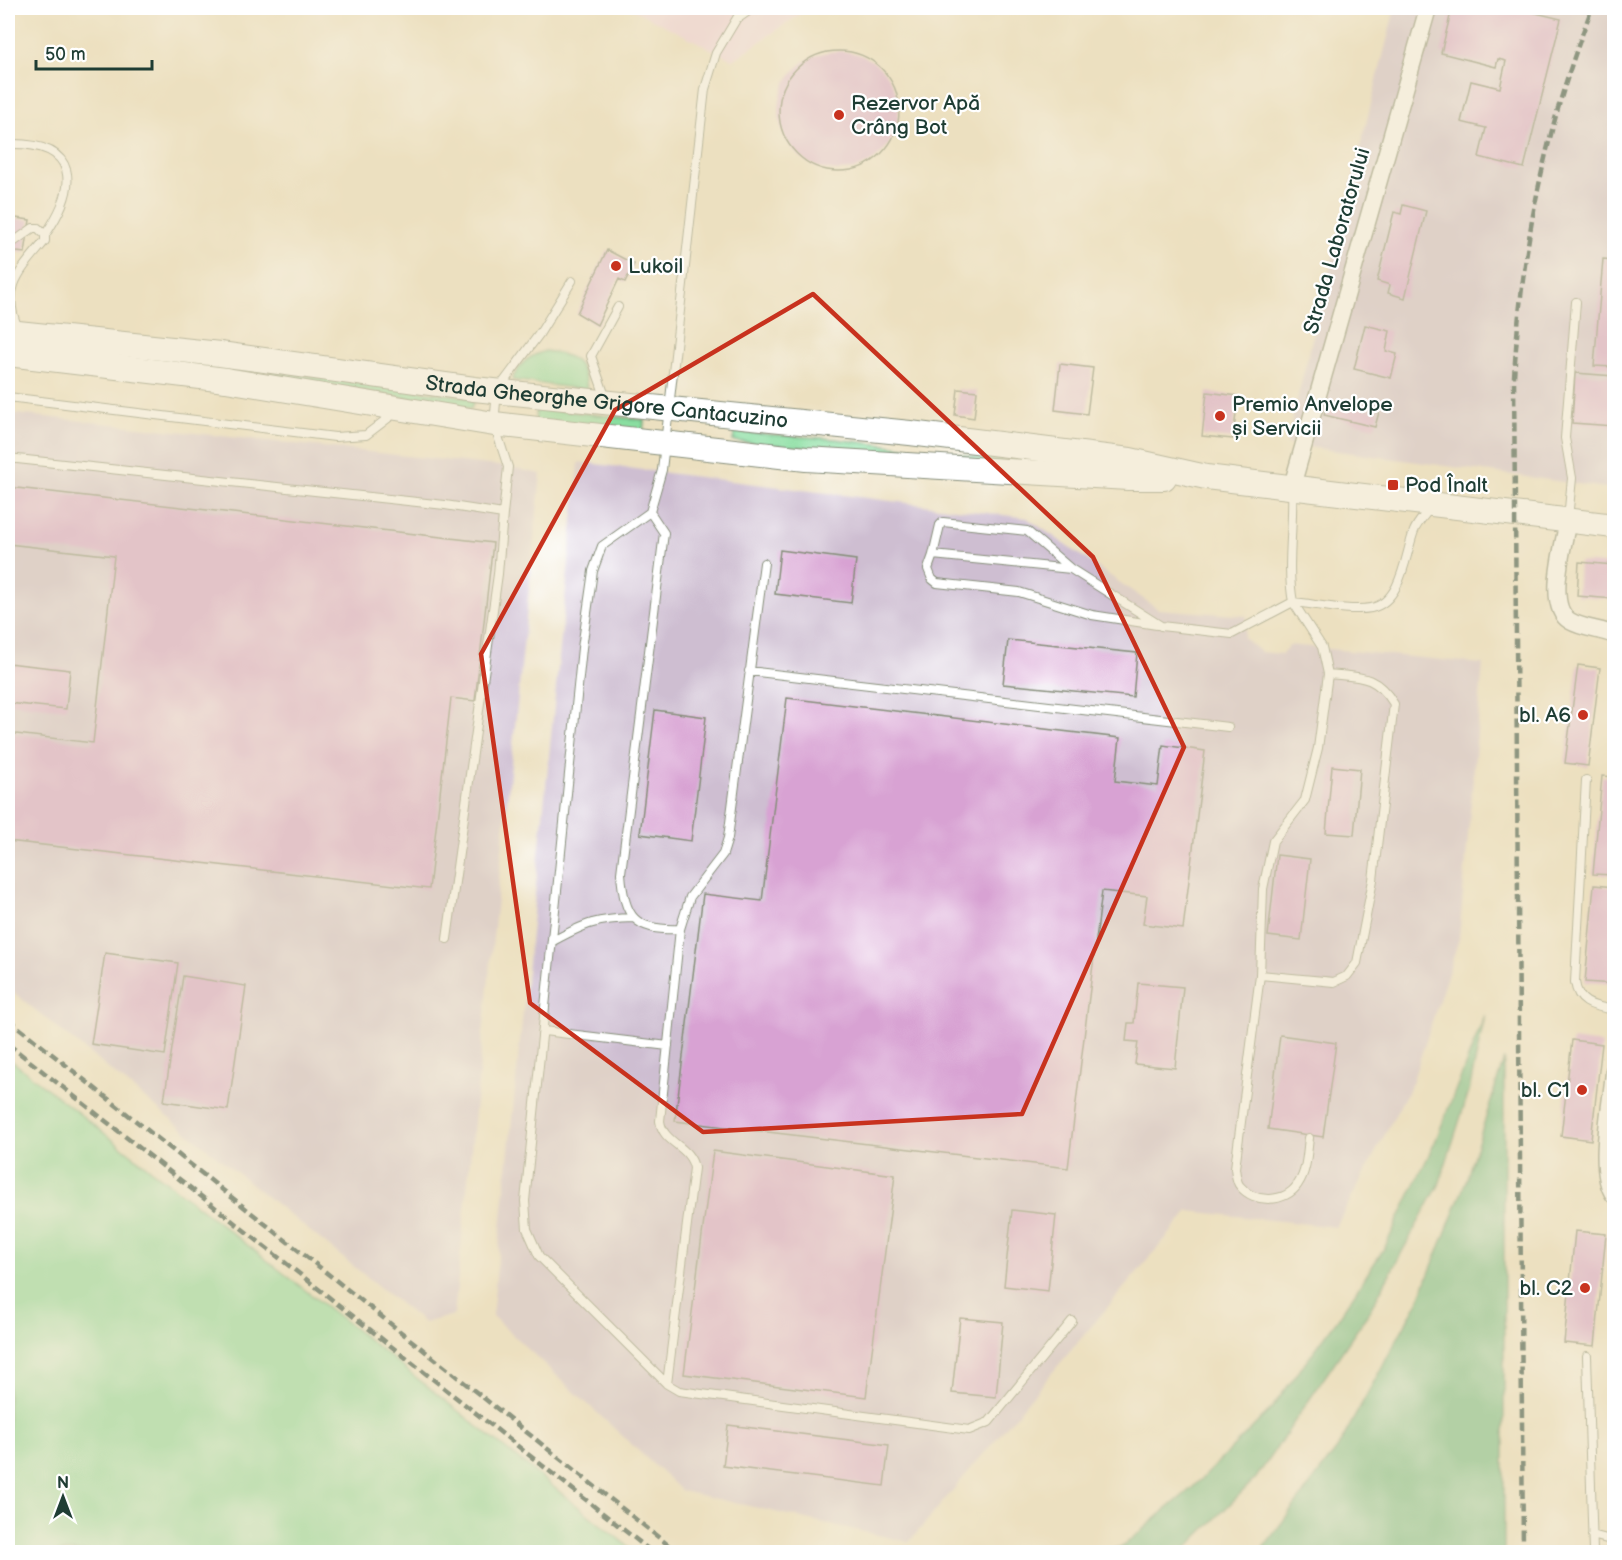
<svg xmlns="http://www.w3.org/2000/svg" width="1622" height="1560" font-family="'Balsamiq Sans',sans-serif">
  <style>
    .built { fill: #f1d0e3 }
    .industrial { fill: #cebed1 }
    .green { fill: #89dea0; stroke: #548e6a; stroke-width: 1.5 }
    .forest { fill: #6ebd86; stroke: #467d5d; stroke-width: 1.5 }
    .building { fill: #d8a2d3 }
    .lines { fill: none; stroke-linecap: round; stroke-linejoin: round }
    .lane-casing { stroke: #868e7a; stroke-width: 10 }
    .street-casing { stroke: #868e7a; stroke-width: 19 }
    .secondary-casing { stroke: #868e7a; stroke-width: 26 }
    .lane { stroke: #fff; stroke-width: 8 }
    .street { stroke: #fff; stroke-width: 16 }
    .secondary { stroke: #fff; stroke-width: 24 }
    .rail { stroke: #1f3d34; stroke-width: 4.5; stroke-dasharray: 9 4.5; stroke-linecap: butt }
    .marked { fill: none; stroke: #c8321e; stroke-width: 4.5; stroke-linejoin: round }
    .poi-dot { fill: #c8321e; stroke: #fff; stroke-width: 2 }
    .labels { text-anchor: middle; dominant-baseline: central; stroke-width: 4.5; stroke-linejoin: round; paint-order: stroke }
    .poi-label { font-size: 21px; fill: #1f3d34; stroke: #fff; text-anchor: start }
    .street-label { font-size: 21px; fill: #1f3d34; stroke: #fff }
  </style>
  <rect width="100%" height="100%" fill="#fff"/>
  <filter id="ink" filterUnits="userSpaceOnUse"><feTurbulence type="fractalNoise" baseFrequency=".0167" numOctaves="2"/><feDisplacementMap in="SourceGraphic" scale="12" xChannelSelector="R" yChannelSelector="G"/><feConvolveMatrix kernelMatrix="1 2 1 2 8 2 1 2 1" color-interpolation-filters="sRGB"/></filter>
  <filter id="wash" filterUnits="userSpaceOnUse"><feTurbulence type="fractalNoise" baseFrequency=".008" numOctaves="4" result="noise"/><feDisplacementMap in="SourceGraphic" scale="24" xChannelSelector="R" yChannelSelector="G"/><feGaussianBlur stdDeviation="1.35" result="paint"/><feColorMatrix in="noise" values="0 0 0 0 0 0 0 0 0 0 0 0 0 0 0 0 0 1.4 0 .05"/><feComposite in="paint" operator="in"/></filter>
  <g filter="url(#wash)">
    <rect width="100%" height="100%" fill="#ece0c0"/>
    <!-- built -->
    <path class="built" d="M630 8H809L733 60Z"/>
    <!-- industrial -->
    <path class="industrial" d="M1395 8H1614V489L1286 444Z
      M8 413 508 467 541 474 454 1315 424 1323 8 988Z
      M579 462 1027 518 1158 609 1247 616 1244 638 1261 652 1282 654 1289 645 1483 664 1459 939 1412 1083 1336 1227 1189 1211 909 1542 682 1491 492 1316Z"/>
    <!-- green -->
    <path class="green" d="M545 351C572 354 585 362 587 390L512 380C520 363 527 357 545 351Z
      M270 371 475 398 471 409 272 375Z
      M536 408 644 420 643 434 535 422Z
      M735 432 835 439 1038 464 1054 470 733 441Z
      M8 1058 369 1340 635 1552H8Z"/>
    <!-- forest -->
    <path class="forest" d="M1485 1015 1469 1091 1439 1185 1367 1315 1256 1478 1182 1552H1104L1123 1546 1193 1487 1271 1409 1337 1320 1385 1247 1435 1142Z
      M1504 1059V1552H1260L1337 1449 1418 1301 1465 1184Z"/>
    <g id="blocks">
      <!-- building -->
      <path class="building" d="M1452 8H1515L1561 19 1524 168 1479 157 1486 128 1461 122 1471 81 1500 88 1506 61 1498 59 1496 67 1441 53Z
        M779 111a60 60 0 1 1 120 0a60 60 0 1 1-120 0Z
        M1403 205 1426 211 1405 298 1388 293 1390 285 1377 281 1394 212 1401 214Z
        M8 217 30 220 25 253 8 251Z
        M607 250 634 264 625 282 619 279 597 325 577 313Z
        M1603 259 1614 260V367L1594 366Z
        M1365 325 1390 331 1386 351 1397 354 1391 378 1354 369Z
        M1060 364 1093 368 1087 414 1055 410Z
        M1575 373 1614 376V426L1572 423Z
        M958 389 977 391 974 418 955 415Z
        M1207 392 1238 396 1233 439 1202 436Z
        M1328 399 1379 412 1375 427 1324 415Z
        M8 487 493 543 475 701 451 698 429 889 8 841V733L93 743 114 556 8 544Z
        M780 550 856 560 851 603 775 594Z
        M1579 562 1614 565V599L1577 596Z
        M1008 640 1137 653 1133 697 1003 684Z
        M8 663 70 670 66 709 8 703Z
        M1578 665 1600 668 1588 766 1565 763Z
        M787 698 1120 738 1115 781 1158 786 1163 745 1205 751 1183 929 1143 924 1147 896 1102 891 1068 1168 675 1121 703 894 762 901Z
        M655 710 706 717 691 841 640 834Z
        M1332 766 1360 769 1354 835 1326 833Z
        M1602 776 1614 777V875L1593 874Z
        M1277 855 1310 859 1301 940 1268 936Z
        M1594 885 1614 887V984L1585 982Z
        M105 953 178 963 165 1055 91 1044Z
        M183 976 246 986 228 1110 164 1101Z
        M1138 983 1183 987 1175 1068 1135 1064 1138 1042 1126 1041 1128 1023H1134Z
        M1280 1035 1336 1043 1323 1137 1268 1129Z
        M1572 1040 1602 1044 1591 1140 1561 1136Z
        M713 1151 895 1175 866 1397 684 1374Z
        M1012 1210 1056 1215 1048 1291 1004 1286Z
        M1575 1231 1606 1234 1595 1346 1564 1343Z
        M960 1318 1003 1322 996 1397 952 1393Z
        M728 1425 889 1445 884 1486 723 1466Z"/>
    </g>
  </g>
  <g filter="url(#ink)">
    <use href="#blocks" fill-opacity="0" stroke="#868e7a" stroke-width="1.5"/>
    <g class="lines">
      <defs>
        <path id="lane" d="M743 8 716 53 705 89 662 470 650 512 602 546 593 571 582 648 525 1201 527 1229 539 1256 667 1384 679 1391 969 1430 989 1422 1072 1321
          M740 17 753 8
          M8 144C80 142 79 186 45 235
          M8 246 33 228H38L45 235V241C21 270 0 288 18 328
          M8 397 335 437 366 435 396 412
          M606 399 591 356 618 307
          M8 458 445 505 503 514 498 574 447 939
          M1292 488C1294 525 1286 566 1293 602 1315 604 1350 612 1371 608 1402 602 1405 555 1414 531 1417 523 1425 515 1430 508
          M650 512 664 533 621 873C624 917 634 931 680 929L690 897 723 854 728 838 764 563
          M503 514 508 467 494 424 497 391 540 333 572 281
          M1568 519 1572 478 1565 438 1576 302
          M933 555 928 569 932 579 937 583 1019 592 1092 615 1157 625
          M1071 569 933 555 940 525 943 522 1027 531 1071 569 1161 626 1232 634 1293 602 1322 647 1328 674C1359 677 1376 674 1394 704L1373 880 1357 963 1347 976 1334 982 1260 975
          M749 671 1228 727
          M1586 780 1575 982C1578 1005 1595 1006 1614 1010
          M553 941C586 923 597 919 634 918
          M544 1031 668 1046
          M1309 1138C1307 1153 1307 1171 1298 1184 1286 1203 1254 1204 1240 1186 1236 1182 1236 1174 1235 1168L1260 975 1263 889 1273 841 1305 800 1318 748 1328 674
          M1587 1356 1593 1552
          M667 1384 694 1168C690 1145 663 1144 660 1121L680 929
          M1592 1535 1614 1541"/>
        <path id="street" d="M1292 486 1428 8
          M1568 520C1564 544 1545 607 1570 621 1584 629 1601 629 1614 635
          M1614 1071C1612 1102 1596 1170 1614 1195"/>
        <g id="secondary">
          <path id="s1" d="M8 332 220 354 474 389 910 433 1130 460 1206 477 1614 526"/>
          <path d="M8 354 226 380 494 424 806 459 1128 478H1164"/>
        </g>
      </defs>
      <!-- lane casing -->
      <use href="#lane" class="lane-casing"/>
      <!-- street casing -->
      <use href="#street" class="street-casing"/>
      <!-- secondary casing -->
      <use href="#secondary" class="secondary-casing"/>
      <!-- lane -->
      <use href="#lane" class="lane"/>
      <!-- street -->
      <use href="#street" class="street"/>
      <!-- secondary -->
      <use href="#secondary" class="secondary"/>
      <!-- rail -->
      <path class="rail" d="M8 1019 677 1552
        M8 1044 652 1552
        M1523 1552 1514 377C1522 245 1544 132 1592 8"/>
    </g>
  </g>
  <!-- marked area -->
  <path d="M0 0H1622V1560H0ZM813 294 1093 557 1184 747 1022 1114 703 1132 530 1003 481 654 615 410Z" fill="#ece0c0" fill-opacity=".55" fill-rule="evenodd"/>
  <path class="marked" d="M813 294 1093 557 1184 747 1022 1114 703 1132 530 1003 481 654 615 410Z"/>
  <!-- markers -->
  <g class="poi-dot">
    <circle cx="839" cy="115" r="6"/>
    <circle cx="616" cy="266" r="6"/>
    <circle cx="1220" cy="416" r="6"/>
    <rect x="1387" y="479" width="12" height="12" rx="3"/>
    <circle cx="1583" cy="715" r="6"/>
    <circle cx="1582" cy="1090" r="6"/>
    <circle cx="1585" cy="1288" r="6"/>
  </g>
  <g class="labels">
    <!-- poi labels -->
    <g class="poi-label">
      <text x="851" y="103">Rezervor Apă<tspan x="851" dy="24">Crâng Bot</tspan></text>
      <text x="628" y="266">Lukoil</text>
      <text x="1232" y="404">Premio Anvelope<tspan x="1232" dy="24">și Servicii</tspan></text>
      <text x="1405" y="485">Pod Înalt</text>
      <text x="1571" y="715" text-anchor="end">bl. A6</text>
      <text x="1570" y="1090" text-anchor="end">bl. C1</text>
      <text x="1573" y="1288" text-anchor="end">bl. C2</text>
    </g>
    <!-- street labels -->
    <g class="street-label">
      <text transform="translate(1337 241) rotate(-74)">Strada Laboratorului</text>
      <text stroke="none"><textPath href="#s1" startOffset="603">Strada Gheorghe Grigore Cantacuzino</textPath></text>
    </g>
  </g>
  <!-- margin -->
  <rect width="1622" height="1560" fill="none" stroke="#fff" stroke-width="30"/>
  <!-- north arrow -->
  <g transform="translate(63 1497)" stroke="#ffffff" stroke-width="4.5" paint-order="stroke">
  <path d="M0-4.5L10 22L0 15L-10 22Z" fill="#1f3d34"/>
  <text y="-9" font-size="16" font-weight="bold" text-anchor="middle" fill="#1f3d34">N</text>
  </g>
  <!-- scale -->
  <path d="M36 60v9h116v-9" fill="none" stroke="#1f3d34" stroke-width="3"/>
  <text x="45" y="60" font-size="18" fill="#1f3d34" stroke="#ffffff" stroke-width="4.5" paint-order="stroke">50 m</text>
</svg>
